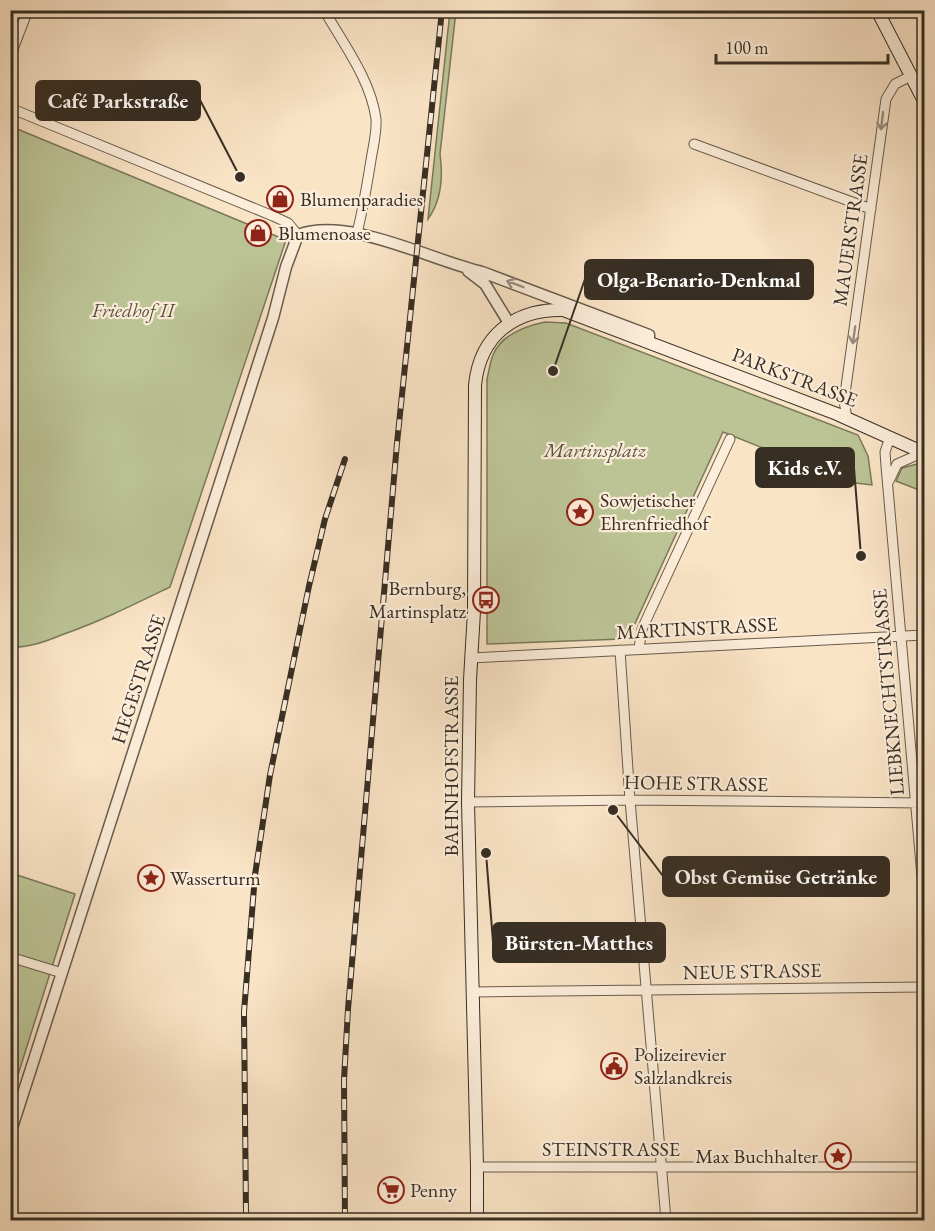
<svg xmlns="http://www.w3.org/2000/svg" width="935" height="1231" font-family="'EB Garamond',serif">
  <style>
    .green { fill: #bcc496; stroke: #7a795c; stroke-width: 1.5 }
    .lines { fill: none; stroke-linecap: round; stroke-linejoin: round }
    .minor-casing { stroke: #685c4c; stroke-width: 11 }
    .tertiary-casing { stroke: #685c4c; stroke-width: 13 }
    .secondary-casing { stroke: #372e23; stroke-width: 14 }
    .minor { stroke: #fcedda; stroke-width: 9 }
    .tertiary { stroke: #fcedda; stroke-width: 10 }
    .secondary { stroke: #fcedda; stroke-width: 12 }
    .rail-casing { stroke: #372e23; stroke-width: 6 }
    .rail { stroke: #fcedda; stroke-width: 4; stroke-dasharray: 11; stroke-linecap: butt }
    .oneway { stroke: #9a8e7e }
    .labels { text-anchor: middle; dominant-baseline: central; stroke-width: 4.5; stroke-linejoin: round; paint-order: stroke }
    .poi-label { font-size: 20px; fill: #372e23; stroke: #fcedda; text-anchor: start }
    .street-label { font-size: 20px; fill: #372e23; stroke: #fcedda }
    .park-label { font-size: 20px; font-style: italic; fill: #585440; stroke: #fcedda }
    .leader { fill: none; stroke: #372e23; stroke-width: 2 }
    .callout-dot { fill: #372e23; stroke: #fcedda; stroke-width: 2 }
    .callout { fill: #372e23; stroke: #372e23; stroke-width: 2 }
    .callout-label { font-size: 21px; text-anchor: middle; font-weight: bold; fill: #fff }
  </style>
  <rect width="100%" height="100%" fill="#fae4c6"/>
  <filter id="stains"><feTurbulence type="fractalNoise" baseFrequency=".00333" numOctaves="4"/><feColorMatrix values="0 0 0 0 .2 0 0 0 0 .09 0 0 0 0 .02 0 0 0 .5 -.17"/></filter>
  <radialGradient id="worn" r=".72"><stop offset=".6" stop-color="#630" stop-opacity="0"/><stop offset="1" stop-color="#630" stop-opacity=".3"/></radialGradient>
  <!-- green -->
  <path class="green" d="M450 11H456L440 154C443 176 442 200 428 219Z
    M10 126 286 240 170 587C135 604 101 621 64 634 47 641 29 648 10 647Z
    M545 322 566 323 858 435 868 456 872 485 847 482 723 432 632 630 622 639 487 644V379C489 371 490 362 493 355 501 335 526 326 545 322Z
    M917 464 924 465V492L896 481 902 468Z
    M11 873 75 894 11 1097Z"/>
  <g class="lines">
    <defs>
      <path id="minor" d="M324 10C343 43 371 80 376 119 377 132 373 147 371 160 367 185 363 209 357 233
        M10 57 28 10
        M10 108 273 216 288 223 298 235
        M694 144 871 209
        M847 418 844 401 886 99 895 84 911 76
        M890 437 885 452 886 466 924 899
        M889 481 897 464 924 452
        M639 648 642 629 730 439
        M620 650 630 800 666 1220
        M471 658 924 635
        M468 802 630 800 924 803
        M10 957 62 973
        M472 992 924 987
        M477 1167H924"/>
      <path id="tertiary" d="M468 271 485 284 509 323
        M10 1134 273 318 286 267 298 235C349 216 430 260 482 272L649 335V342"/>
      <path id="secondary" d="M877 10 924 101
        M477 1220V1167L468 802 470 680 474 611 475 385C480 336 514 309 563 310L837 414 924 453"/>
    </defs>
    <!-- minor casing -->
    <use href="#minor" class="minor-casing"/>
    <!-- tertiary casing -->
    <use href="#tertiary" class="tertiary-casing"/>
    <!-- secondary casing -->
    <use href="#secondary" class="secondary-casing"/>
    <!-- minor -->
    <use href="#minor" class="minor"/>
    <!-- tertiary -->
    <use href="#tertiary" class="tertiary"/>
    <!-- secondary -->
    <use href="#secondary" class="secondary"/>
    <defs>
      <path id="rail" d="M246 1214 244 1012 255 875 270 775 309 586 325 519 345 459
        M345 1220 344 1080 348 1009 397 443 442 10"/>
    </defs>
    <!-- rail casing -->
    <use href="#rail" class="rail-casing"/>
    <!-- rail -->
    <use href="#rail" class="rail"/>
  </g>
  <!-- one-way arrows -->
  <defs><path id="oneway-shaft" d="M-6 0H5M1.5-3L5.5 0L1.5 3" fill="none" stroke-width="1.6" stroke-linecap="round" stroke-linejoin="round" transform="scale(1.5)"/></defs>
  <g class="oneway">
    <use href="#oneway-shaft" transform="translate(882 121) rotate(97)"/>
    <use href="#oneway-shaft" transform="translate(515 284) rotate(-159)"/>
    <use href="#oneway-shaft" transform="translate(854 335) rotate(98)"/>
  </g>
  <!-- icons -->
  <defs>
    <symbol id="shop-ring" viewBox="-11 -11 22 22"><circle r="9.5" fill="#fcedda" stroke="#8f2418" stroke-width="1.5"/><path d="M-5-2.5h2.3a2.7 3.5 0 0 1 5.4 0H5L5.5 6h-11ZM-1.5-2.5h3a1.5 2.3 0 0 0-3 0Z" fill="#8f2418"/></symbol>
    <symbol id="sight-ring" viewBox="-11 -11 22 22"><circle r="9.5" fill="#fcedda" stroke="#8f2418" stroke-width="1.5"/><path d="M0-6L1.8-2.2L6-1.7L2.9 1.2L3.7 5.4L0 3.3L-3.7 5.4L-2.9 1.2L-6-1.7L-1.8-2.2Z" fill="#8f2418"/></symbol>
    <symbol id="bus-ring" viewBox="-11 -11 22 22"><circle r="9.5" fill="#fcedda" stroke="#8f2418" stroke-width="1.5"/><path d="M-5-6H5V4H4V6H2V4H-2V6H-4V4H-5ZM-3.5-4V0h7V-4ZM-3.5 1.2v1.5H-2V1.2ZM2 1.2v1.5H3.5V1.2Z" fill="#8f2418"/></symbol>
    <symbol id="civic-ring" viewBox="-11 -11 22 22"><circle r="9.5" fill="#fcedda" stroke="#8f2418" stroke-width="1.5"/><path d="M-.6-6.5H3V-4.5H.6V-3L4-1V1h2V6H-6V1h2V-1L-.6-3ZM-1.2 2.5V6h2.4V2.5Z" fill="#8f2418"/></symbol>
    <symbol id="supermarket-ring" viewBox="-11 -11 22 22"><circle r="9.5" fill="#fcedda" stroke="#8f2418" stroke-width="1.5"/><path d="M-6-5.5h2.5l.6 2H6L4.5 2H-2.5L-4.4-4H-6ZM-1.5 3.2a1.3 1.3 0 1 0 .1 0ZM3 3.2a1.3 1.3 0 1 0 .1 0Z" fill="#8f2418"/></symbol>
  </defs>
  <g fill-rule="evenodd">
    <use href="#shop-ring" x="265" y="184" width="30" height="30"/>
    <use href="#shop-ring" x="243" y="218" width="30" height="30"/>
    <use href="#sight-ring" x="565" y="497" width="30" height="30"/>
    <use href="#bus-ring" x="471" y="585" width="30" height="30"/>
    <use href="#sight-ring" x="136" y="863" width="30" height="30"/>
    <use href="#civic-ring" x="599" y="1051" width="30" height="30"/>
    <use href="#sight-ring" x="823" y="1141" width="30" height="30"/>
    <use href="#supermarket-ring" x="376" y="1175" width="30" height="30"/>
  </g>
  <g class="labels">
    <!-- poi labels -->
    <g class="poi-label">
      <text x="300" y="199">Blumenparadies</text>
      <text x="278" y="233">Blumenoase</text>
      <text x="600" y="500">Sowjetischer<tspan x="600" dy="23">Ehrenfriedhof</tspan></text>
      <text x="466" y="588" text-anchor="end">Bernburg,<tspan x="466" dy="23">Martinsplatz</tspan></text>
      <text x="170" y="878">Wasserturm</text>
      <text x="634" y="1054">Polizeirevier<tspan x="634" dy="23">Salzlandkreis</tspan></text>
      <text x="818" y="1156" text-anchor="end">Max Buchhalter</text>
      <text x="410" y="1190">Penny</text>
    </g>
    <!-- street labels -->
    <g class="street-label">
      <text transform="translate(850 230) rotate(-82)">MAUERSTRASSE</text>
      <text transform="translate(795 377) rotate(21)">PARKSTRASSE</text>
      <text transform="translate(697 628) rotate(-3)">MARTINSTRASSE</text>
      <text transform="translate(138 679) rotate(-72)">HEGESTRASSE</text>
      <text transform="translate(888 692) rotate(-95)">LIEBKNECHTSTRASSE</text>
      <text transform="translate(451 766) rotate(-90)">BAHNHOFSTRASSE</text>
      <text transform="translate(696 783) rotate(1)">HOHE STRASSE</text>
      <text transform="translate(752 971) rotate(-1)">NEUE STRASSE</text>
      <text x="611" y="1149">STEINSTRASSE</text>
    </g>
    <!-- park labels -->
    <g class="park-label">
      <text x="133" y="310">Friedhof II</text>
      <text x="595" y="450">Martinsplatz</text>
    </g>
  </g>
  <!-- callouts -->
  <path class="leader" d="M240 177L200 100M553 371L585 279M861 556L854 468M613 810L663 876M486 853L493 942"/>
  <g class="callout-dot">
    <circle cx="240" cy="177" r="6"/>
    <circle cx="553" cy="371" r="6"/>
    <circle cx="861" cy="556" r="6"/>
    <circle cx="613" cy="810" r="6"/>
    <circle cx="486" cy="853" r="6"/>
  </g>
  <g class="callout">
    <rect x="36" y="81" width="164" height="39" rx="6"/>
    <rect x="585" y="260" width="228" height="39" rx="6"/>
    <rect x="756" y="448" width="98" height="39" rx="6"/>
    <rect x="663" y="857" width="226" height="39" rx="6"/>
    <rect x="493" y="923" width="172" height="39" rx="6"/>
  </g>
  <g class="callout-label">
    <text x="118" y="108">Café Parkstraße</text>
    <text x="699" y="287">Olga-Benario-Denkmal</text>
    <text x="805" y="475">Kids e.V.</text>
    <text x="776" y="884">Obst Gemüse Getränke</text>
    <text x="579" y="950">Bürsten-Matthes</text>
  </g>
  <!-- margin -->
  <rect width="935" height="1231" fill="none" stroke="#fae4c6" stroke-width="36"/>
  <rect x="12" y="12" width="911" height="1207" fill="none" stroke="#372e23" stroke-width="3"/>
  <rect x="18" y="18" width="899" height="1195" fill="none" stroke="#372e23" stroke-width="1.5"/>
  <!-- scale -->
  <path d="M716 54v9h172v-9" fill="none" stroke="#372e23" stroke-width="3"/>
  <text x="725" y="54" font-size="18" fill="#372e23" stroke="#fcedda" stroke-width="4.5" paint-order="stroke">100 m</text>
  <rect width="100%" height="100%" filter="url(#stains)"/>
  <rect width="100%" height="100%" fill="url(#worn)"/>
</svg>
